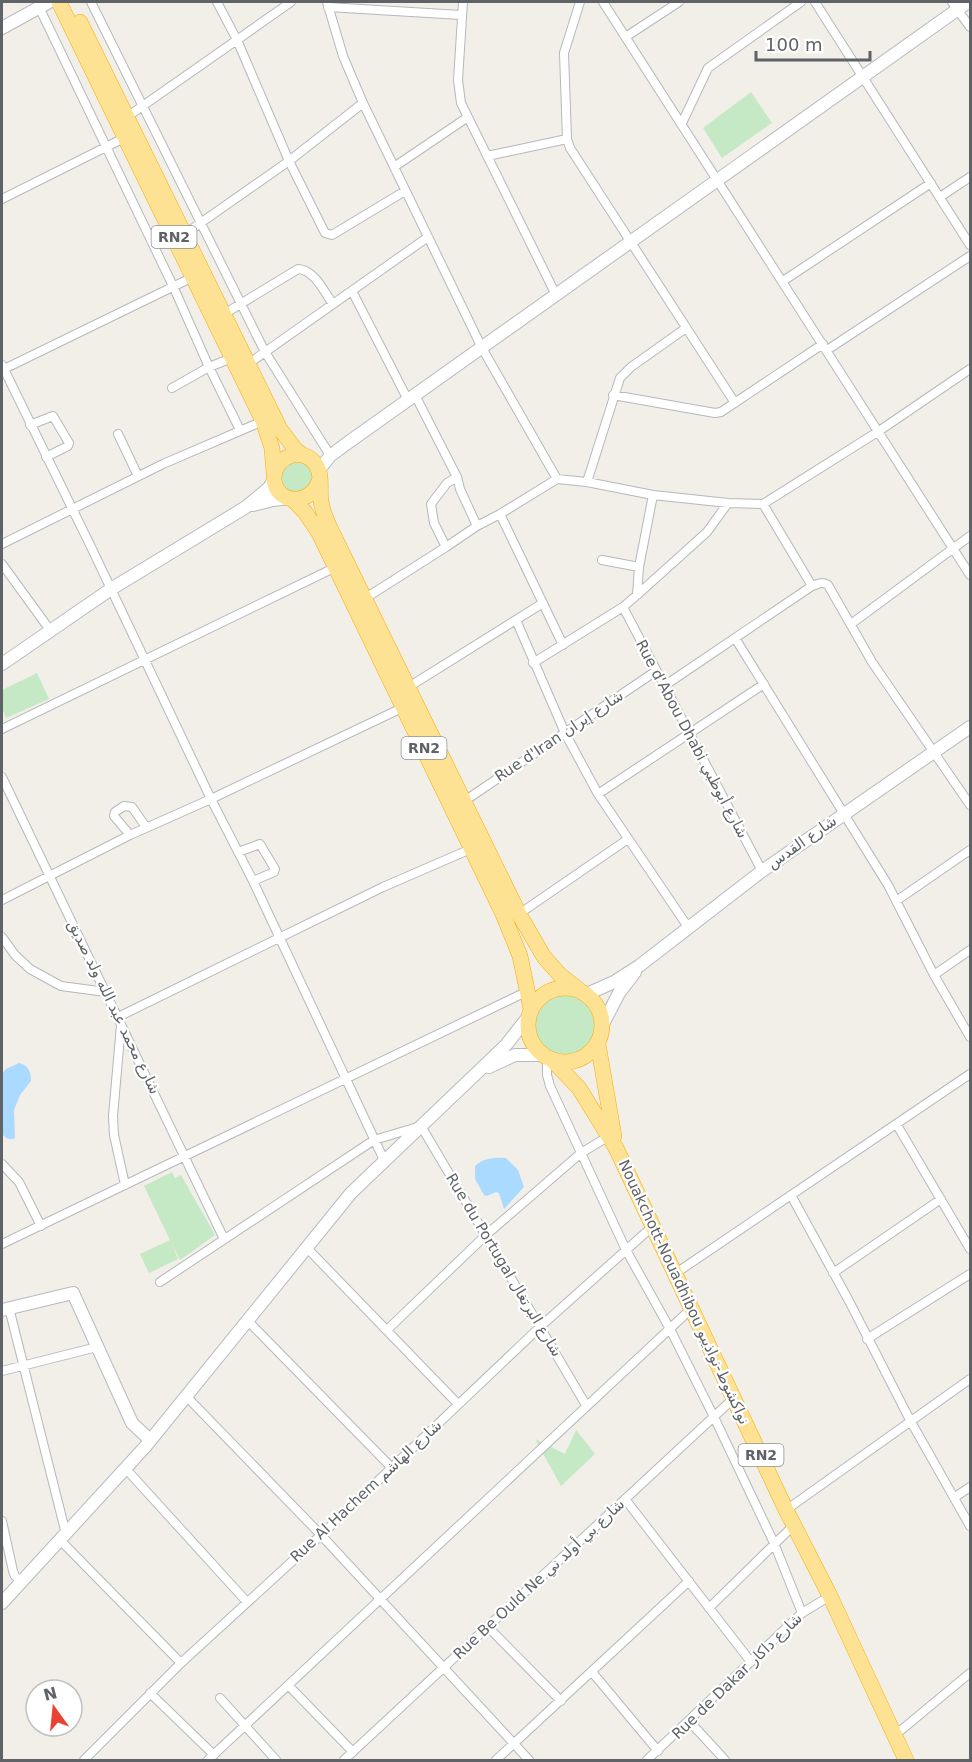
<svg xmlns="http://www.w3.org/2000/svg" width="972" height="1762" font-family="'DejaVu Sans','Noto Sans Arabic',sans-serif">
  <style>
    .green { fill: #c5e8c5 }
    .water { fill: #aadaff }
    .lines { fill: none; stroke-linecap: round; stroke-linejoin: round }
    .street-casing { stroke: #b5b8bc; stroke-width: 10 }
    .secondary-casing { stroke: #b6babf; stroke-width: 14 }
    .highway-casing { stroke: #f9ab00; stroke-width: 16 }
    .street { stroke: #fff; stroke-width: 8 }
    .secondary { stroke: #fff; stroke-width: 12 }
    .highway { stroke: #fde293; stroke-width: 15 }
    .labels { text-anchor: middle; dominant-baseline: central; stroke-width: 4.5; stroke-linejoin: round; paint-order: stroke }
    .shield { fill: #fff; stroke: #8f9295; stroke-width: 1.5 }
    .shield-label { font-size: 14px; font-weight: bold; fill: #5f6368 }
    .street-label { font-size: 15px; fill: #5f6368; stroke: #fff }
  </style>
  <rect width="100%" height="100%" fill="#f1efe8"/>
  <!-- green -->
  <path class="green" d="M751 92 772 123 722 158 703 128Z
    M289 461 307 463 315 478 302 495 281 487 280 470Z
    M37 673 49 699 6 718 2 708V690Z
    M533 1024a34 34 0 1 1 68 0a34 34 0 1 1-68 0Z
    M172 1172 175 1178 181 1175 215 1235 180 1260 172 1244 178 1259 149 1273 140 1254 170 1240 144 1186Z
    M576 1430 595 1454 561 1486 535 1439 565 1454Z"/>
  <!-- water -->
  <path class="water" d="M19 1063C28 1065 31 1071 31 1081L20 1095 14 1110 15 1138C9 1141 6 1138 2 1134V1074L6 1069Z
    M506 1158 518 1170 524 1187 504 1209 499 1193 496 1192 487 1196 484 1195 475 1179V1166C484 1158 494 1157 506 1158Z"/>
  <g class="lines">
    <defs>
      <path id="street" d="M91 2 265 352 328 452
        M217 2 237 40 289 161 325 233 332 235 405 191
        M327 2 343 56 363 103 482 348 557 479
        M463 2 458 80 461 103 556 295
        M580 2 564 53 567 139 570 148 735 403
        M603 2 970 575
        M815 2 970 245
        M952 2 970 27
        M39 7 173 286 209 367 232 358
        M328 7 461 15
        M627 36 679 2
        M124 119 291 2
        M682 123 708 68 801 2
        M487 156 567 139
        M394 167 468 117
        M940 197 970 177
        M2 199 124 138
        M182 236 289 161 363 103
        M783 281 931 183
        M352 291 408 400
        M224 314 298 269C315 270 324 292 333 304
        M827 350 970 256
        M248 364 428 237
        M2 365 92 549 211 799 253 881 384 1160
        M2 370 193 277
        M172 388 209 367 240 430
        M415 395 457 477 460 489 477 526
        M613 395 715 413 721 412 823 344
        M30 425 53 416 69 443 68 446 46 457
        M118 434 138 476
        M587 482 620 378 631 367 686 328
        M763 504 812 586
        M500 514 563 645
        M2 544 163 464 263 421
        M446 547 434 523 431 504 447 483 457 477
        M602 560 639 567
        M2 564 50 630
        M637 595 639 567 653 495
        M364 599 446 547 477 526 500 514 557 479 587 482 653 495 728 503 763 504 879 431 970 369
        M623 607 762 871
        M516 620 565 733 598 794 688 927
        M851 624 970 536
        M735 638 888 885 934 975 970 1037
        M533 663 623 607 637 595 707 532 728 503
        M664 686 812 586C819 584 822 581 828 585L872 662 970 805
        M407 688 543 603
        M2 729 336 567
        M2 777 224 1239
        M598 794 764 684
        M463 802 656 671
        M130 835 114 816 115 812 124 806 132 807 146 827
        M238 852 260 844 275 869 274 872 253 881
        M2 900 130 835 211 799 404 707
        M896 901 970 850
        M519 914 628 839
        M2 937 15 955 30 969 61 986 106 992
        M934 975 970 950
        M118 1017 383 887 473 848
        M121 1025 113 1116 114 1135 125 1185
        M547 1057V1075L550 1086 626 1250 670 1329 714 1417 774 1543 802 1613
        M897 1125 970 1249
        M2 1164 19 1182 41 1226
        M792 1197 849 1301 910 1420 970 1526
        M2 1244 528 991
        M306 1247 458 1404
        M676 1273 970 1074
        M833 1273 941 1199
        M160 1282 374 1140 421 1126 586 1405
        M9 1308 66 1534
        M247 1320 391 1467
        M387 1330 486 1235 581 1153 609 1136
        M867 1339 970 1274
        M2 1371 97 1347
        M186 1396 321 1535 529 1760
        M126 1469 247 1602
        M955 1497 970 1487
        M625 1499 751 1662
        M786 1510 970 1379
        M2 1521 13 1571 15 1576 22 1582
        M60 1540 181 1663
        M709 1608 794 1525
        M488 1627 561 1701
        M592 1672 658 1751
        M288 1685 353 1752
        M150 1693 214 1755
        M220 1698 276 1760
        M690 1722 725 1760
        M894 1736 970 1673
        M84 1760 181 1663 321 1535 541 1326 653 1226
        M208 1760 692 1308
        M344 1760 734 1398
        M496 1760 689 1581
        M647 1760 802 1613 830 1596"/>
      <path id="secondary" d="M2 28 49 2
        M319 470 330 456 346 444 968 2
        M253 505 273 500 289 498
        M2 664 111 589 246 507 269 488 274 479
        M587 994 614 982 639 966 762 871 970 727
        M603 1024 619 993 635 972
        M489 1067 515 1055H543
        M2 1310 73 1293 132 1423 150 1440
        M2 1603 145 1447 351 1193 506 1045 528 1017"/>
      <path id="highway" d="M59 2 263 421 272 448 274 473
        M80 22 280 429 296 450 303 455
        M319 481C311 506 276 505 274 479 273 456 304 445 316 465 323 475 319 490 321 501 322 510 326 519 330 528L519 914 544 957 560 975 578 989
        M292 499 305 512 319 533 503 914 520 956 531 1009
        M528 1025a37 37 0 1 1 74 0a37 37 0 1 1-74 0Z
        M598 1044 614 1136
        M551 1059 579 1088 616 1148 786 1510 830 1596 906 1760"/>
    </defs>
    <!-- street casing -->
    <use href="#street" class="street-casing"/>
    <!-- secondary casing -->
    <use href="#secondary" class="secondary-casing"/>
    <!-- highway casing -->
    <use href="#highway" class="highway-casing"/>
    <!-- street -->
    <use href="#street" class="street"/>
    <!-- secondary -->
    <use href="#secondary" class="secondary"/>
    <!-- highway -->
    <use href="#highway" class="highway"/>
  </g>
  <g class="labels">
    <!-- shield labels -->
    <g class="shield">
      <rect x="151.5" y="226" width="45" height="22" rx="4.5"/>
      <rect x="401.5" y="737" width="45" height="22" rx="4.5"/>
      <rect x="738.5" y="1444" width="45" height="22" rx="4.5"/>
    </g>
    <g class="shield-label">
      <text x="174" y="237">RN2</text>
      <text x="424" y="748">RN2</text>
      <text x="761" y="1455">RN2</text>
    </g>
    <!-- street labels -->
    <g class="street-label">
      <text transform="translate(559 736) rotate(-34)">Rue d'Iran شارع إيران</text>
      <text transform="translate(692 739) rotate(62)">Rue d'Abou Dhabi شارع أبوظبي</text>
      <text transform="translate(802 842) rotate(-35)">شارع القدس</text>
      <text transform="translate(114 1007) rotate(64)">شارع محمد عبد الله ولد صديق</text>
      <text transform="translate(504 1265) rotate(59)">Rue du Portugal شارع البرتغال</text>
      <text transform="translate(684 1292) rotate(65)">Nouakchott-Nouadhibou نواكشوط-نواذيبو</text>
      <text transform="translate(366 1491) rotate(-43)">Rue Al Hachem شارع الهاشم</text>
      <text transform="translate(539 1579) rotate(-43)">Rue Be Ould Ne شارع بي أولد ني</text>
      <text transform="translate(737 1676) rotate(-44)">Rue de Dakar شارع داكار</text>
    </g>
  </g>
  <!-- border -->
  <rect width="972" height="1762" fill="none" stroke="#5f6368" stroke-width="6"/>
  <!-- north arrow -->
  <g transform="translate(54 1708) rotate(345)"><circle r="28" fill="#ffffff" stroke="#bfc1c3" stroke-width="1.5"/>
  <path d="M0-4.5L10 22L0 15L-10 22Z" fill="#ea4335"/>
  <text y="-9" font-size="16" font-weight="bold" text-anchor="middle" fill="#5f6368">N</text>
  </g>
  <!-- scale -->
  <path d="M756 51v9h114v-9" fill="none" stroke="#5f6368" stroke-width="3"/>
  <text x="765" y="51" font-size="18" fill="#5f6368" stroke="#ffffff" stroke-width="4.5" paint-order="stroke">100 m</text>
</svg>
